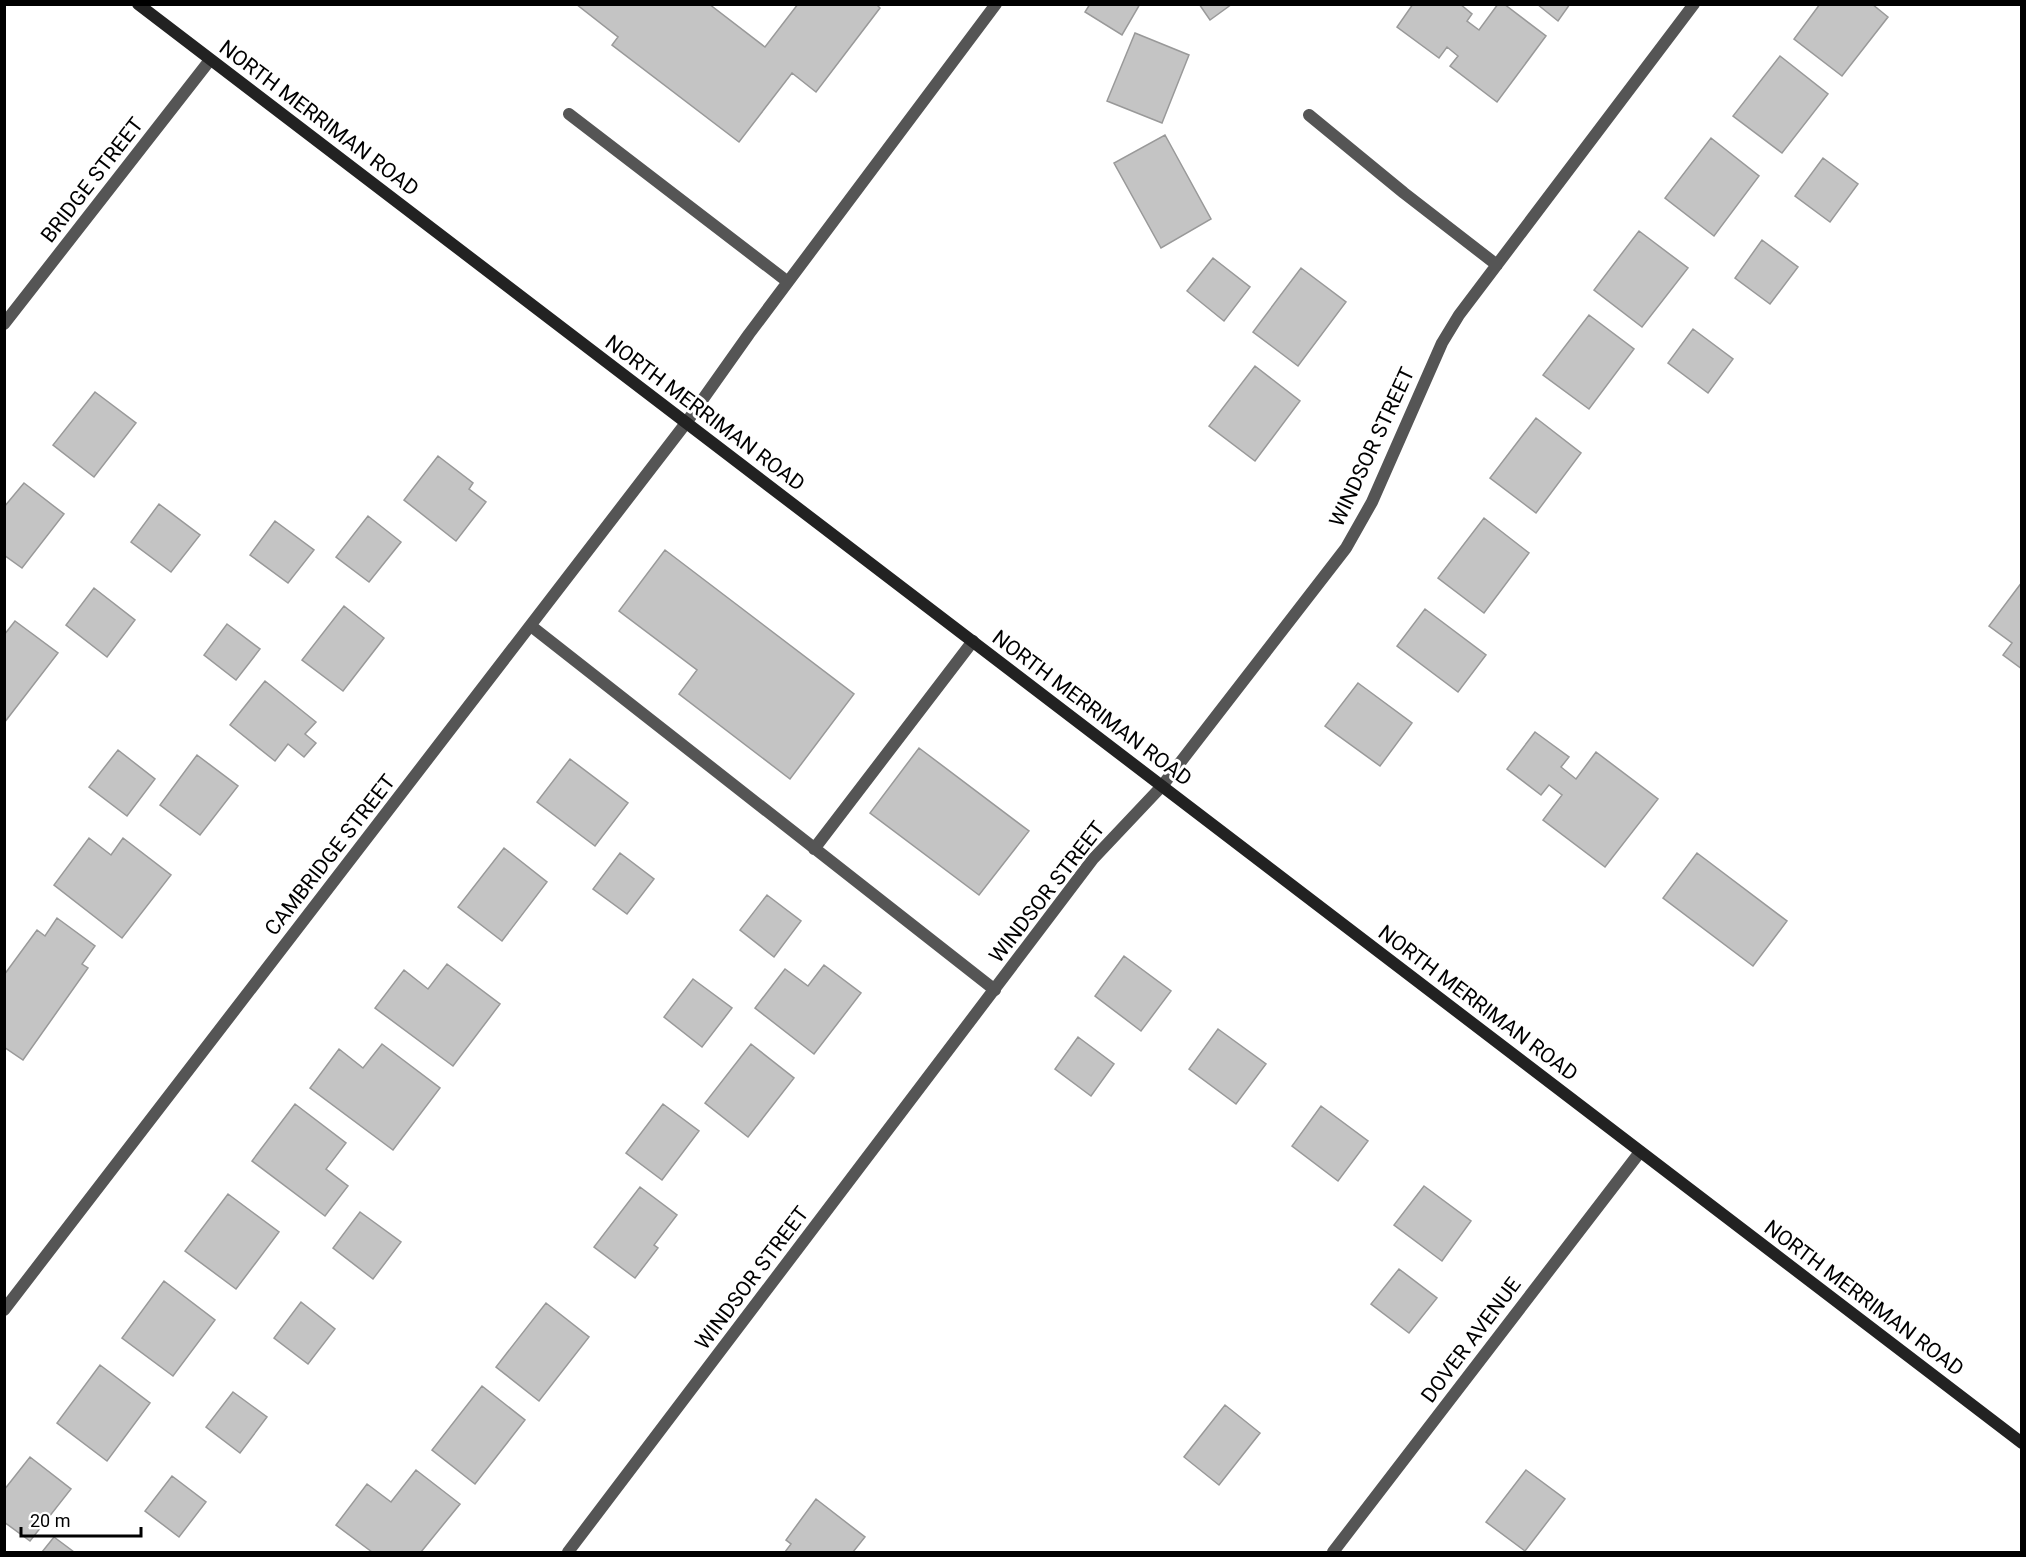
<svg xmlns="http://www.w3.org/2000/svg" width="2026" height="1557" font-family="Roboto,sans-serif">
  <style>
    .building { fill: #c4c4c4; stroke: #999; stroke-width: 1.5 }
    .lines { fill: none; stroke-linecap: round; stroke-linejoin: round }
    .lane { stroke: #555; stroke-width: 12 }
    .street { stroke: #555; stroke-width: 12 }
    .secondary { stroke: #222; stroke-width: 12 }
    .labels { text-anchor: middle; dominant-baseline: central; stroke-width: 6; stroke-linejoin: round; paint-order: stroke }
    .street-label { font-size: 21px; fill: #000; stroke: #fff }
  </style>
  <rect width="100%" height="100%" fill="#fff"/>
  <!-- building -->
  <path class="building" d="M576 4H709L765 47 798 4H876L880 8 816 92 792 73 739 142 612 45 618 37Z
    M1090 4H1140L1122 35 1085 12Z
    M1199 4H1232L1210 20Z
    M1413 4H1460L1472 14 1467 21 1479 30 1498 4H1504L1546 36 1497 102 1450 66 1458 56 1447 47 1439 58 1397 27Z
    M1537 4H1570L1558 21Z
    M1820 4H1872L1888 17 1842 76 1794 39Z
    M1135 33 1189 55 1162 123 1107 101Z
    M1780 56 1828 94 1782 153 1733 116Z
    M1165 135 1211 219 1161 248 1114 163Z
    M1711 138 1759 176 1714 236 1665 198Z
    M1823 158 1858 184 1830 222 1795 196Z
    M1639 231 1688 268 1642 327 1594 290Z
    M1762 240 1798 267 1770 304 1735 278Z
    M1213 258 1250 287 1224 321 1187 291Z
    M1301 268 1346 302 1298 366 1253 332Z
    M1589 315 1634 349 1589 409 1543 375Z
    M1693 329 1733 359 1708 393 1668 363Z
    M1255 366 1300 401 1255 461 1209 426Z
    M95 392 136 423 94 477 53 445Z
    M1536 418 1581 453 1536 513 1490 478Z
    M438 456 473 483 469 489 486 502 456 541 404 500Z
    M24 483 64 514 22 568 4 555V507Z
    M159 504 200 535 171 572 131 542Z
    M368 516 401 542 369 582 336 557Z
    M1484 518 1529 553 1484 613 1438 578Z
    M275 521 314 550 288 583 250 555Z
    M665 550 854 694 790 779 679 694 697 670 619 611Z
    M2022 582V669L2003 655 2012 643 1989 626Z
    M94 588 135 620 107 657 66 625Z
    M344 606 384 638 343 691 302 660Z
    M1425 609 1486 655 1458 692 1397 646Z
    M15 621 58 653 4 723V635Z
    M227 624 260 649 236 680 204 655Z
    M265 681 316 722 305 734 316 743 304 757 288 744 275 761 230 725Z
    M1358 683 1412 723 1380 766 1325 726Z
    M1535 732 1569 757 1561 767 1576 779 1596 752 1658 799 1605 867 1543 820 1562 795 1549 785 1541 795 1507 769Z
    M919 748 1029 831 979 895 870 813Z
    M118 750 155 779 127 816 89 787Z
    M197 755 238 786 200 835 160 805Z
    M570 759 628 803 595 846 537 802Z
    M89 838 111 855 123 838 171 875 122 938 54 885Z
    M504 848 547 882 502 941 458 907Z
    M620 853 654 879 627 914 593 889Z
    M1697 853 1787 921 1753 966 1663 898Z
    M767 895 801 921 774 957 740 930Z
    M57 918 95 946 82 964 88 968 23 1060 4 1047V975L37 930 45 936Z
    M1124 956 1171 991 1141 1031 1095 996Z
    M447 964 500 1004 453 1066 375 1008 404 970 428 989Z
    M824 965 861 993 814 1054 755 1008 785 969 808 986Z
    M693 979 732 1008 702 1047 664 1017Z
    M1218 1029 1266 1064 1236 1104 1189 1069Z
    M1078 1037 1114 1064 1091 1096 1055 1069Z
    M382 1044 440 1088 393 1150 310 1088 339 1049 363 1068Z
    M751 1044 794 1078 748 1137 705 1103Z
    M295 1104 346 1143 326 1169 348 1186 325 1216 252 1161Z
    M663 1104 699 1131 662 1180 626 1153Z
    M1321 1106 1368 1141 1338 1181 1292 1146Z
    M1424 1186 1471 1221 1442 1261 1394 1225Z
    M640 1187 677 1215 654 1245 658 1248 635 1278 594 1247Z
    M228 1194 279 1232 236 1289 185 1251Z
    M360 1212 401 1242 373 1279 333 1248Z
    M1399 1269 1437 1298 1409 1333 1371 1304Z
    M164 1281 215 1320 173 1376 122 1338Z
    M301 1302 335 1329 308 1364 274 1338Z
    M546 1303 589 1337 539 1401 496 1367Z
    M100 1365 150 1403 107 1461 57 1423Z
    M482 1386 525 1420 475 1484 432 1450Z
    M233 1392 267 1417 240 1453 206 1427Z
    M1225 1405 1260 1433 1219 1485 1184 1457Z
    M30 1457 71 1489 30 1541 4 1522V1490Z
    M416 1470 460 1504 421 1552H372L336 1525 367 1484 391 1502Z
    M1526 1470 1565 1499 1525 1551 1486 1522Z
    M172 1476 206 1502 179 1537 145 1511Z
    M816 1499 865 1537 853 1552H785L791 1544 786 1540Z
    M54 1537 74 1552H42Z"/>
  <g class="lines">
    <!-- lane -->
    <path class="lane" d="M569 114 788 282
      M686 423 749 334 996 4
      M531 626 995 990
      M814 849 973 641"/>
    <!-- street -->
    <path class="street" d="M1309 115 1404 193 1497 265
      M4 324 210 60
      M4 1310 686 423
      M568 1552 1093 859 1162 786 1346 548 1372 502 1442 343 1459 315 1694 4
      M1333 1552 1640 1152"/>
    <!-- secondary -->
    <path class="secondary" d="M138 4 2022 1443"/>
  </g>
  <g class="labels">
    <!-- street labels -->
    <g class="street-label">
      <text transform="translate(319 118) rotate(37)">NORTH MERRIMAN ROAD</text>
      <text transform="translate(92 180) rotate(-52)">BRIDGE STREET</text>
      <text transform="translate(705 413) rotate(37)">NORTH MERRIMAN ROAD</text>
      <text transform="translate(1372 447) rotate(-65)">WINDSOR STREET</text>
      <text transform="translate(1092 708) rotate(37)">NORTH MERRIMAN ROAD</text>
      <text transform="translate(330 855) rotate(-52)">CAMBRIDGE STREET</text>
      <text transform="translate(1047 892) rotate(-52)">WINDSOR STREET</text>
      <text transform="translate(1478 1003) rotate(37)">NORTH MERRIMAN ROAD</text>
      <text transform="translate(752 1278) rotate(-53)">WINDSOR STREET</text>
      <text transform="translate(1864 1298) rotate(37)">NORTH MERRIMAN ROAD</text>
      <text transform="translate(1471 1340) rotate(-53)">DOVER AVENUE</text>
    </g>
  </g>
  <!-- border -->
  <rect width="2026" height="1557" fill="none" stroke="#000000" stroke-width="12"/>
  <!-- scale -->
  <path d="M21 1527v9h120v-9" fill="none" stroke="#000000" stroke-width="3"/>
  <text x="30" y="1527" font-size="18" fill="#000000" stroke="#ffffff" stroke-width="4.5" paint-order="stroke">20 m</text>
</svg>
